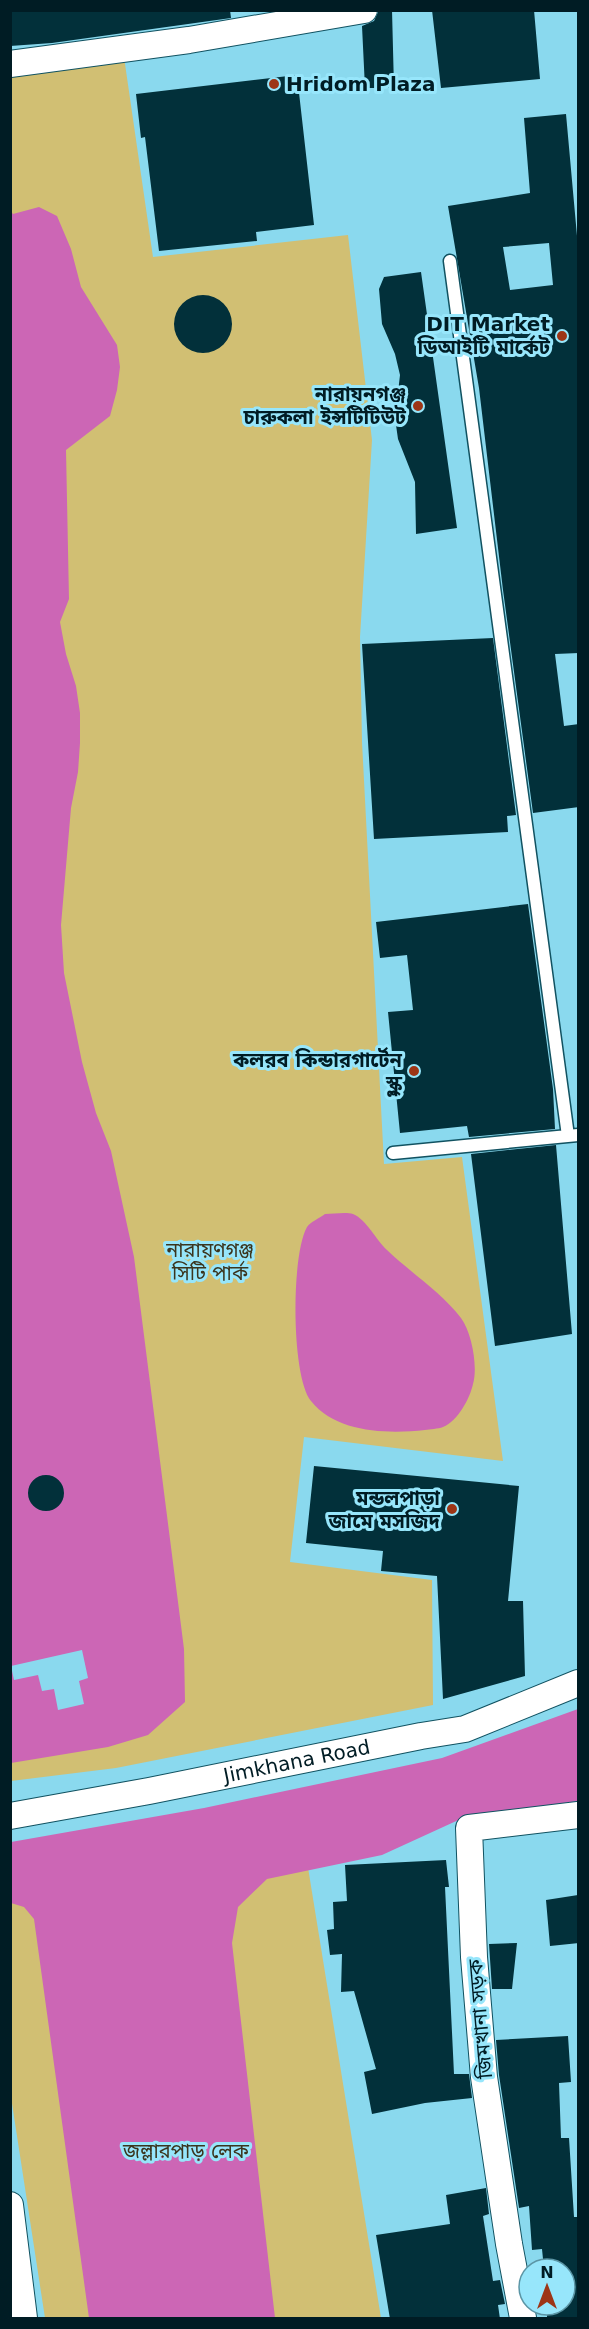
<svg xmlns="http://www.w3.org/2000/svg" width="589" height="2329" font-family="'DejaVu Sans','Noto Sans Bengali',sans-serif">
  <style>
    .green { fill: #d1bf73 }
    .water { fill: #cc66b5 }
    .pier { fill: #8ad9ee }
    .building { fill: #02303a; fill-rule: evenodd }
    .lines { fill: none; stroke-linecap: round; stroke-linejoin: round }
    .service-casing { stroke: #115261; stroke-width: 15 }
    .minor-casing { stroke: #115261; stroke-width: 28 }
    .service { stroke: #fff; stroke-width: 12 }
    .minor { stroke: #fff; stroke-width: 26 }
    .poi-dot { fill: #9d3516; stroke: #97e6fb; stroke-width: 2 }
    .labels { text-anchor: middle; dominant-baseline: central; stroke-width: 6; stroke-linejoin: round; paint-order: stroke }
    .poi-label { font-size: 20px; font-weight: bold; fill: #001c24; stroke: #97e6fb; text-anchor: end }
    .park-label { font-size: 20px; fill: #3b351e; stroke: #97e6fb }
    .street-label { font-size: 20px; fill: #001c24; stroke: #97e6fb }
  </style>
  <rect width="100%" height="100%" fill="#8ad9ee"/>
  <!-- green -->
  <path class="green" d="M124 57 153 257 348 235 372 440 360 637 362 742 384 1164 462 1157 503 1461 304 1437 290 1562 432 1580 433 1705 116 1768 11 1781V75Z
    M305 1849 381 2318H45L11 2097 10 1894Z"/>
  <!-- water -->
  <path class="water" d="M39 207 57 216 71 249 81 287 117 345 120 367 117 390 110 416 66 450 69 599 60 622 66 654 76 686 80 713V743L78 772 71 808 61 925 64 973 82 1062 96 1113 111 1151 134 1257 184 1649 185 1702 148 1735 108 1747 11 1763 10 210 13 214Z
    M325 1214C333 1214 346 1212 353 1214 367 1220 376 1240 387 1250 411 1273 441 1292 461 1318 472 1333 478 1367 473 1384 470 1398 458 1421 443 1427 438 1429 430 1429 425 1430 388 1434 336 1433 311 1401 291 1376 291 1255 307 1227 310 1222 320 1218 325 1214Z
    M578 1709V1801L465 1817 382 1855 267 1879 238 1907 232 1943 275 2318H89L34 1919 24 1907 11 1903V1842L204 1808 442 1758Z"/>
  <!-- pier -->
  <path class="pier" d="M82 1650 88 1678 79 1681 84 1704 58 1710 54 1689 42 1691 38 1675 14 1680 11 1666Z"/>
  <!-- building -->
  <path class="building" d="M10 10H230L231 18 52 43 10 46Z
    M379 10H392L394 88H365L362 26 374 21Z
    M432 10H534L540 79 441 88Z
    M297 75 314 225 256 232 257 241 159 251 145 137 141 138 136 94Z
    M566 114 579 258V653L555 654 564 726 579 724V807L533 813 503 590 479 388 448 206 530 193 524 118ZM549 243 553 285 510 290 503 247Z
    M421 272 457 528 416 534 415 482 398 439 395 418 400 375 395 354 382 324 379 289 384 277Z
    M174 324a29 29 0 1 1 58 0a29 29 0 1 1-58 0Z
    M493 638 516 815 507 816 508 832 374 839 362 644Z
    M528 904 553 1089 555 1129 469 1137 467 1126 400 1133 388 1012 413 1010 407 955 380 958 376 922Z
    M556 1145 572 1334 495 1346 471 1154Z
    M314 1466 519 1486 508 1601H523L525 1676 443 1699 437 1576 381 1571 383 1551 306 1543Z
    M28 1493a18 18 0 1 1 36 0a18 18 0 1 1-36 0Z
    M446 1860 449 1887H445L454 2074H469L472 2098 425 2103 372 2114 364 2072 376 2069 354 1991 341 1992 342 1954 330 1955 327 1930 334 1929 333 1902 347 1901 345 1865Z
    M578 1895 579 1943 550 1946 546 1900Z
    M517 1943 512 1989H492L489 1944Z
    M568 2036 571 2082 559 2083 561 2138H569L574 2217H579V2319H547V2305H565V2269H544L542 2249 532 2250 529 2206 519 2208 499 2075 496 2040Z
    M486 2188 489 2214 483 2216 493 2281 500 2280 505 2304 498 2305 500 2319H390L376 2235 450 2224 446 2195Z"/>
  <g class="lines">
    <defs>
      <path id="service" d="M450 261 568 1136
        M393 1153 578 1135"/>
      <g id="minor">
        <path d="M10 64 189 40 364 10"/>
        <path id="s1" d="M10 1816 149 1791 421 1736 465 1729 578 1683"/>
        <path d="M10 2205 24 2318"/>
        <path d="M523 2318 509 2244 484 2077 474 1957 469 1828 578 1815"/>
      </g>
    </defs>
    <!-- service casing -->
    <use href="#service" class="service-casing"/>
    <!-- minor casing -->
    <use href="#minor" class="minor-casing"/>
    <!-- service -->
    <use href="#service" class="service"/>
    <!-- minor -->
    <use href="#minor" class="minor"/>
  </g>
  <!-- markers -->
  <g class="poi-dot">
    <circle cx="274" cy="84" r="6"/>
    <circle cx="562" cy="336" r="6"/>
    <circle cx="418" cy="406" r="6"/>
    <circle cx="414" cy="1071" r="6"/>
    <circle cx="452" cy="1509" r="6"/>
  </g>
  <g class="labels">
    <!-- poi labels -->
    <g class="poi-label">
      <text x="286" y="84" text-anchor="start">Hridom Plaza</text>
      <text x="550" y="324">DIT Market<tspan x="550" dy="23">ডিআইটি মার্কেট</tspan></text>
      <text x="406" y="394">নারায়নগঞ্জ<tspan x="406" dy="23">চারুকলা ইন্সটিটিউট</tspan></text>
      <text x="402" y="1060">কলরব কিন্ডারগার্টেন<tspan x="402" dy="23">স্কুল</tspan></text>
      <text x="440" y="1498">মন্ডলপাড়া<tspan x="440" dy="23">জামে মসজিদ</tspan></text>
    </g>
    <!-- park labels -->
    <g class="park-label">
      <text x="210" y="1250">নারায়ণগঞ্জ<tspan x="210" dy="23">সিটি পার্ক</tspan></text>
      <text x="186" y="2151">জল্লারপাড় লেক</text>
    </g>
    <!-- street labels -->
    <g class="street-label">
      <text stroke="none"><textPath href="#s1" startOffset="292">Jimkhana Road</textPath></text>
      <text transform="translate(480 2019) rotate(-95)">জিমখানা সড়ক</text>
    </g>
  </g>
  <!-- border -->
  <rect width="589" height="2329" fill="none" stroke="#001c24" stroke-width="24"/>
  <!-- north arrow -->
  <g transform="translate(547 2287)"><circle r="28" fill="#97e6fb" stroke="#5b95a5" stroke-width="1.5"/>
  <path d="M0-4.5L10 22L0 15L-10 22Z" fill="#9d3516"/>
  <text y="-9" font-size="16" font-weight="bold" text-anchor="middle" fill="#001c24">N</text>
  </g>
</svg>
